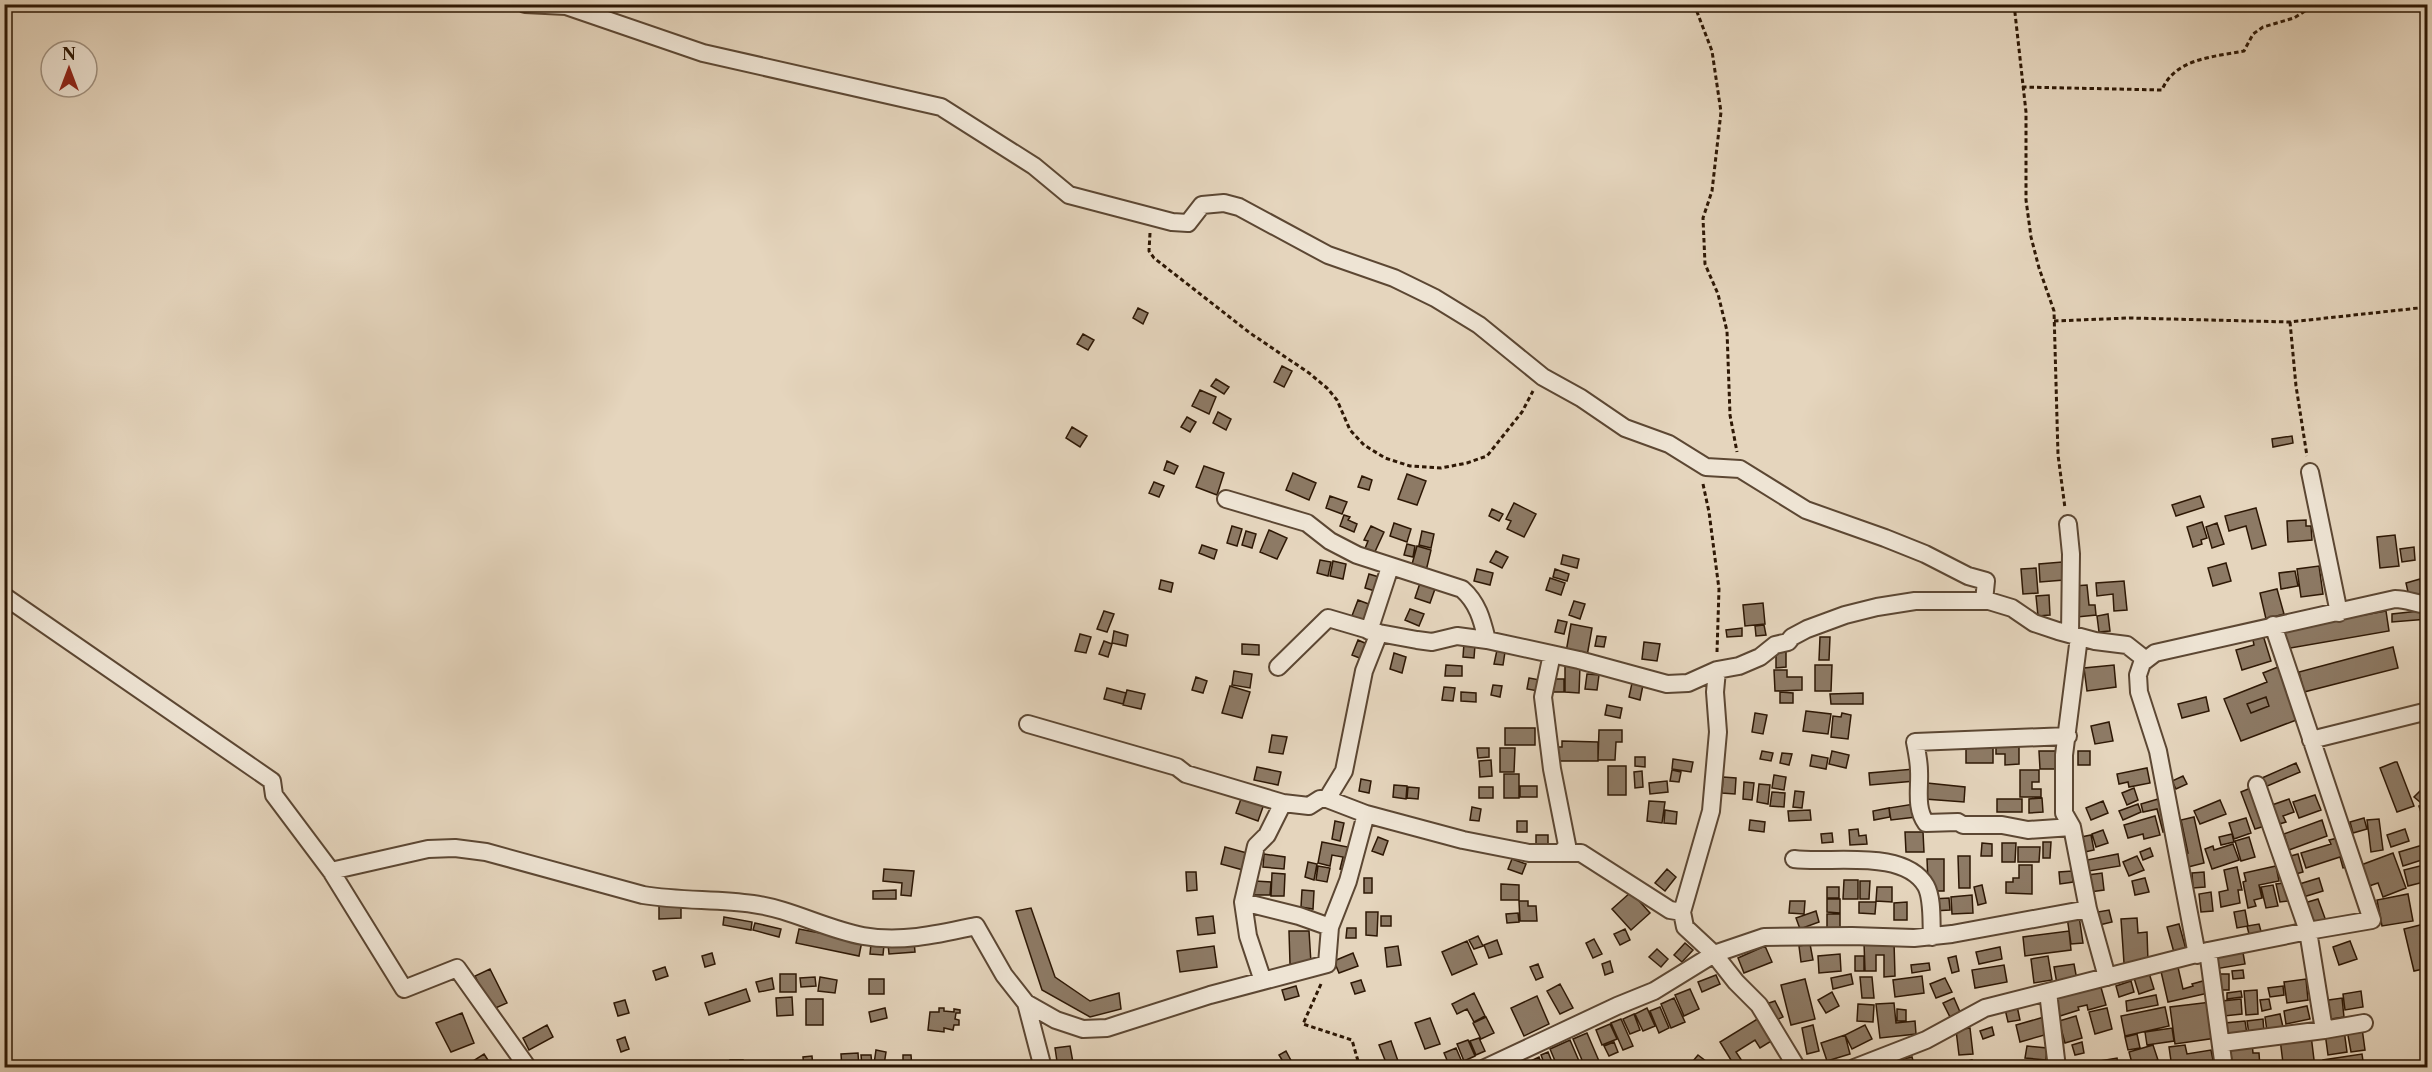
<svg xmlns="http://www.w3.org/2000/svg" width="2432" height="1072" font-family="'Libre Caslon Text',serif">
  <style>
    .building { fill: #8d7a65; stroke: #2e1805; stroke-width: 1.5; fill-rule: evenodd }
    .lines { fill: none; stroke-linecap: round; stroke-linejoin: round }
    .street-casing { stroke: #5c4733; stroke-width: 20 }
    .path { stroke: #2e1805; stroke-width: 3; stroke-dasharray: 4.5 3; stroke-linecap: butt }
    .street { stroke: #eee4d4; stroke-width: 16 }
  </style>
  <rect width="100%" height="100%" fill="#e5d5bd"/>
  <filter id="stains"><feTurbulence type="fractalNoise" baseFrequency=".00333" numOctaves="4"/><feColorMatrix values="0 0 0 0 .2 0 0 0 0 .09 0 0 0 0 .02 0 0 0 .5 -.17"/></filter>
  <radialGradient id="worn" r=".72"><stop offset=".6" stop-color="#630" stop-opacity="0"/><stop offset="1" stop-color="#630" stop-opacity=".3"/></radialGradient>
  <!-- building -->
  <path class="building" d="M1138 308 1148 313 1143 324 1133 318Z
    M1083 334 1094 340 1088 350 1077 344Z
    M1282 366 1292 371 1284 387 1274 382Z
    M1216 379 1229 387 1224 394 1211 386Z
    M1200 390 1216 397 1209 414 1192 406Z
    M1218 412 1231 419 1226 430 1213 423Z
    M1187 417 1196 422 1190 432 1181 427Z
    M1072 427 1087 436 1080 447 1066 438Z
    M2292 436 2293 443 2273 447 2272 439Z
    M1167 461 1178 466 1174 474 1164 470Z
    M1204 466 1224 473 1217 495 1196 487Z
    M1293 473 1316 483 1309 500 1286 490Z
    M1407 474 1426 481 1417 505 1398 499Z
    M1362 476 1372 480 1369 490 1358 487Z
    M1154 482 1164 486 1159 497 1149 493Z
    M1330 496 1347 502 1342 514 1326 508Z
    M2200 496 2204 507 2176 516 2172 505Z
    M1514 503 1536 514 1524 537 1507 529 1511 521 1506 519Z
    M2256 508 2266 545 2252 549 2246 526 2229 531 2225 516Z
    M1492 509 1503 514 1499 521 1489 516Z
    M1344 515 1350 517 1348 520 1357 524 1354 532 1340 526Z
    M2306 520V526H2311L2312 540 2288 542 2287 521Z
    M2202 522 2207 538 2201 540 2202 544 2193 547 2187 527Z
    M1394 523 1411 529 1407 542 1390 536Z
    M2217 523 2224 544 2212 548 2206 527Z
    M1232 526 1242 529 1237 546 1227 543Z
    M1371 526 1384 532 1373 556 1364 551 1368 541 1364 540Z
    M1269 530 1287 538 1277 559 1260 552Z
    M1246 531 1256 534 1252 548 1242 545Z
    M1422 531 1434 534 1431 548 1419 545Z
    M2395 535 2399 566 2380 568 2377 537Z
    M1407 544 1415 546 1413 557 1404 555Z
    M1202 545 1217 550 1214 559 1199 553Z
    M1417 546 1431 550 1426 571 1411 568Z
    M2414 547 2415 560 2402 562 2400 549Z
    M1496 551 1508 557 1502 568 1490 562Z
    M1563 555 1579 559 1577 568 1561 564Z
    M1320 560 1331 562 1328 576 1317 573Z
    M1333 561 1346 564 1343 579 1330 576Z
    M2062 562 2064 580 2040 582 2039 564Z
    M2226 563 2231 581 2213 586 2208 568Z
    M2319 566 2323 594 2301 597 2297 569Z
    M2036 568 2038 593 2023 594 2021 569Z
    M1477 569 1493 573 1490 585 1474 581Z
    M1555 569 1569 574 1567 581 1553 577Z
    M2295 571 2298 586 2281 589 2279 573Z
    M1369 574 1379 577 1375 591 1365 588Z
    M1550 578 1565 583 1561 595 1546 590Z
    M2420 579 2424 597 2410 601 2406 583Z
    M1161 580 1173 583 1171 592 1159 589Z
    M2124 581 2127 610 2114 611 2113 594 2097 596 2096 583Z
    M1420 583 1435 589 1430 603 1415 598Z
    M2087 585 2089 605H2095L2096 615 2077 617 2074 586Z
    M2277 589 2284 614 2266 619 2260 593Z
    M2049 595 2050 615 2038 616 2036 596Z
    M1358 600 1374 606 1366 627 1350 621Z
    M1574 601 1585 604 1580 619 1569 615Z
    M1763 603 1765 624 1745 626 1743 605Z
    M1410 609 1424 614 1419 626 1405 620Z
    M2428 610V619L2392 622V614Z
    M1104 611 1114 614 1107 632 1097 629Z
    M2386 611 2389 631 2284 649 2281 630Z
    M2108 614 2110 631 2099 632 2097 616Z
    M1558 620 1567 622 1564 634 1555 632Z
    M1571 624 1592 628 1587 656 1566 652Z
    M1764 625 1766 635 1756 636 1755 626Z
    M1742 628V636L1727 637 1726 630Z
    M1114 631 1128 635 1126 646 1112 643Z
    M2262 632 2271 661 2242 670 2236 650 2254 645 2252 635Z
    M1080 634 1091 637 1086 653 1075 651Z
    M1597 636 1606 637 1604 647 1595 646Z
    M1820 637H1830L1829 660H1819Z
    M1358 640 1367 644 1362 659 1352 655Z
    M1104 641 1112 644 1108 657 1099 654Z
    M1644 642 1660 644 1657 661 1642 659Z
    M1464 643 1475 645 1474 658 1463 657Z
    M1242 644 1259 645V655L1242 654Z
    M2393 647 2398 668 2304 692 2299 672Z
    M1497 650 1505 652 1503 665 1494 664Z
    M1786 652V667L1776 668V653Z
    M1394 653 1406 657 1402 673 1390 669Z
    M1446 665 1462 666V676H1445Z
    M1565 665 1580 666 1579 693 1565 692Z
    M1815 665H1832L1831 691H1815Z
    M2114 665 2116 687 2087 691 2084 668Z
    M2278 667 2299 719 2241 741 2224 699 2267 682 2263 673ZM2266 697 2269 706 2251 713 2247 704Z
    M1774 670H1787V677H1802V690L1775 691Z
    M1234 671 1252 674 1250 688 1232 685Z
    M1587 674 1599 675 1597 690 1585 689Z
    M1196 677 1207 681 1203 693 1192 690Z
    M1529 678 1540 680 1538 691 1527 689Z
    M1551 679H1564V692H1550Z
    M1632 683 1643 685 1640 700 1629 697Z
    M1493 685 1502 686 1500 697 1491 695Z
    M1230 686 1250 692 1242 718 1222 713Z
    M1444 687 1455 688 1453 701 1442 700Z
    M1107 688 1126 693 1123 704 1104 699Z
    M1127 690 1145 694 1141 709 1123 705Z
    M1461 692 1476 693V702L1461 701Z
    M1780 692 1793 693V703H1780Z
    M1863 693V704H1831L1830 694Z
    M2206 697 2209 711 2182 718 2178 704Z
    M2266 697 2269 706 2251 713 2247 704Z
    M1607 705 1622 708 1620 718 1605 715Z
    M1806 711 1831 714 1828 734 1803 731Z
    M1755 713 1767 715 1763 734 1752 732Z
    M1842 713 1851 715 1848 739 1831 737 1833 716 1841 717Z
    M2109 722 2113 741 2095 744 2091 726Z
    M1505 728H1535V745H1505Z
    M1599 730H1622V742H1616L1615 760H1598Z
    M1272 735 1287 737 1283 754 1269 752Z
    M1562 741 1598 742V761H1555V747H1562Z
    M2019 743V764L2005 765V754H1996V744Z
    M1966 746H1993V763H1966Z
    M1477 748H1489V757L1478 758Z
    M1500 748H1515L1514 772H1500Z
    M1762 751 1773 753 1771 761 1760 759Z
    M1832 751 1849 755 1846 768 1829 764Z
    M2039 751H2058V769H2040Z
    M2078 751H2090V765H2078Z
    M1782 753 1792 754 1789 765 1780 763Z
    M1812 755 1828 758 1826 769 1810 766Z
    M1635 757H1645V767L1635 766Z
    M1673 759 1693 762 1691 772 1672 769Z
    M1491 760 1492 776 1480 777 1479 761Z
    M2395 762H2397L2414 806 2397 812 2380 768Z
    M2296 763 2300 772 2265 787 2262 778Z
    M1608 766H1626V795H1608Z
    M1257 767 1281 772 1278 785 1254 780Z
    M2147 768 2150 783 2129 787 2128 782 2119 784 2117 774Z
    M1914 769 1915 781 1870 785 1869 773Z
    M1672 770 1681 772 1679 782 1670 781Z
    M2020 770H2039V782H2032V789H2041V797H2020Z
    M1642 771 1643 787 1635 788 1634 772Z
    M1504 774H1519V798H1504Z
    M1774 775 1786 777 1784 790 1772 788Z
    M2183 776 2187 784 2176 789 2172 781Z
    M1723 777 1736 778 1735 794 1722 793Z
    M1361 779 1371 781 1369 793 1359 791Z
    M1667 781 1668 792 1650 794 1649 783Z
    M1744 782 1754 783 1752 800 1743 799Z
    M1927 783 1965 787 1964 802 1925 799Z
    M2428 783V795L2420 802 2414 797Z
    M1759 784 1770 785 1768 804 1757 802Z
    M1394 785 1407 786 1406 799 1393 797Z
    M1520 786H1537V797H1520Z
    M1408 787 1419 788 1418 799 1407 798Z
    M1479 787H1493V798H1479Z
    M2253 787 2268 825 2255 829 2241 792Z
    M2134 788 2138 800 2127 805 2122 793Z
    M1795 791 1804 792 1802 808 1793 807Z
    M1772 792 1785 793 1784 807 1770 806Z
    M2315 795 2321 810 2299 818 2293 802Z
    M1242 796 1264 804 1258 821 1236 813Z
    M2042 798 2043 812 2029 813V799Z
    M1997 799H2022V812H1997Z
    M2158 799 2167 831 2163 832 2157 809 2143 812 2141 804Z
    M2289 799 2294 812 2283 816 2286 822 2276 825 2269 806Z
    M2220 800 2226 814 2200 824 2194 811Z
    M1649 801 1665 802 1662 823 1647 821Z
    M2103 801 2108 813 2091 820 2086 808Z
    M1914 804 1916 817 1891 820 1889 808Z
    M2138 804 2141 812 2123 820 2119 811Z
    M2428 804V835L2419 806Z
    M1472 807 1481 809 1479 821 1470 820Z
    M1889 808 1890 817 1874 820 1873 811Z
    M1665 810 1677 812 1676 824 1664 823Z
    M1810 810 1811 820 1789 821 1788 811Z
    M2155 816 2160 835 2144 839 2143 834 2128 838 2124 825Z
    M2194 817 2204 863 2184 868 2181 854 2188 853 2181 820Z
    M2246 818 2251 833 2234 839 2229 823Z
    M2364 818 2367 829 2353 833 2350 822Z
    M2379 819 2383 850 2371 852 2367 820Z
    M1750 820 1765 822 1764 832 1749 830Z
    M2322 820 2327 836 2289 850 2284 834Z
    M1335 821 1344 823 1340 841 1332 839Z
    M1517 821H1527V832H1517Z
    M1858 829 1859 836 1866 835 1867 844 1850 845 1849 830Z
    M2405 829 2409 841 2391 847 2387 835Z
    M2103 830 2108 843 2096 847 2092 834Z
    M1905 832H1923L1924 852H1906Z
    M1832 833 1833 842 1822 843 1821 834Z
    M2232 834 2234 842 2221 845 2219 837Z
    M1536 835H1548V849H1536Z
    M2091 835 2094 850 2080 853 2076 838Z
    M1378 837 1388 841 1383 855 1372 851Z
    M2249 837 2255 857 2241 861 2235 841Z
    M2338 838 2348 867 2343 868 2340 857 2306 868 2301 853 2331 844 2329 840Z
    M1322 842 1353 848 1349 870 1340 869 1343 857 1332 855 1330 866 1318 863Z
    M2043 842H2051L2050 858H2043Z
    M1982 843 1992 844V856H1981Z
    M2002 843H2016L2015 862H2002Z
    M2233 844 2239 860 2212 869 2205 849 2213 846 2214 850Z
    M2426 844 2428 858 2403 866 2399 852Z
    M1225 847 1247 853 1243 870 1221 864Z
    M2018 847H2040L2039 862H2018Z
    M2150 848 2153 856 2143 860 2140 852Z
    M2393 853 2406 888 2383 897 2378 883 2369 886 2361 865Z
    M1264 854 1285 857 1284 869 1263 867Z
    M2118 854 2120 866 2089 871 2087 860Z
    M2298 854 2303 872 2292 875 2287 857Z
    M1958 856H1970V888H1959Z
    M2137 856 2144 870 2129 876 2123 862Z
    M1512 859 1526 864 1522 874 1508 869Z
    M1927 859H1944V891H1937L1928 882Z
    M1308 862 1317 864 1314 880 1305 877Z
    M2428 864V881L2408 886 2404 870Z
    M2019 865H2032V894L2006 893V882H2013V878H2019Z
    M1318 866 1330 868 1327 882 1316 880Z
    M2276 866 2279 881 2259 885 2262 898 2254 900 2256 906 2248 908 2243 882 2246 881 2244 873Z
    M2237 867 2242 890H2238L2240 903 2221 907 2219 892 2228 890 2224 870Z
    M884 869 914 871 911 896 901 895 902 883 883 881Z
    M1667 869 1676 877 1665 891 1655 883Z
    M2072 871 2073 882 2060 884 2059 872Z
    M1186 872H1196L1197 890 1187 891Z
    M2204 872 2205 887 2193 888 2192 873Z
    M1272 873 1285 874 1284 896H1271Z
    M2102 873 2104 890 2090 892 2088 875Z
    M1364 878H1372V893H1364Z
    M2145 878 2149 892 2135 895 2132 881Z
    M2319 878 2323 891 2300 898 2296 885Z
    M1844 880H1858V899H1843Z
    M1255 881 1271 882 1270 895H1254Z
    M1860 881H1870L1869 899H1860Z
    M2284 883 2289 901 2280 902 2276 884Z
    M1501 884 1519 885V900H1501Z
    M1982 885 1986 903 1978 905 1974 887Z
    M2273 885 2278 906 2266 908 2261 887Z
    M1827 887H1839V898H1827Z
    M1877 887H1892V902L1876 901Z
    M896 890V899H873V891Z
    M1302 890 1314 891 1313 909 1301 907Z
    M1631 892 1650 913 1631 930 1612 909Z
    M2211 892 2213 911 2201 912 2199 894Z
    M2408 894 2413 921 2382 926 2377 900Z
    M1972 895 1973 913 1952 914 1951 897Z
    M1949 898 1950 910 1933 911 1932 899Z
    M1827 899H1840V913L1827 912Z
    M2318 899 2326 921 2309 927 2301 904Z
    M1519 901H1528V906H1536L1537 921H1520Z
    M1790 901H1805L1804 914 1789 913Z
    M1859 902H1876L1875 914 1859 913Z
    M1907 902V920H1894V903Z
    M681 904V918L659 919V905Z
    M1031 908 1055 977 1090 1001 1119 993 1121 1009 1090 1017 1042 990 1016 911Z
    M2109 910 2112 922 2095 926 2092 913Z
    M2245 910 2248 926 2237 928 2234 912Z
    M1816 911 1819 922 1800 929 1796 918Z
    M1366 912H1378L1377 936 1366 935Z
    M1518 913 1519 922 1507 923 1506 914Z
    M1827 914H1840V929H1827Z
    M1213 916 1215 933 1198 935 1196 918Z
    M1381 916H1391V926H1381Z
    M2079 916 2083 943 2071 944 2067 917Z
    M724 917 752 922 751 930 723 925Z
    M2137 918 2138 933 2147 932 2148 962 2124 963 2121 919Z
    M755 923 781 929 779 937 753 930Z
    M2428 923V944H2425L2428 968 2414 971 2404 929Z
    M2179 924 2187 953 2175 956 2167 927Z
    M2259 924 2262 935 2250 938 2247 926Z
    M1347 928H1356V938H1346Z
    M799 929 862 941 859 956 796 943Z
    M1625 929 1630 940 1620 945 1614 934Z
    M1289 931H1309L1311 963 1290 964Z
    M2069 931 2071 950 2025 956 2023 937Z
    M1478 936 1483 946 1474 949 1469 940Z
    M1594 939 1602 954 1593 958 1586 943Z
    M1497 940 1502 954 1489 958 1484 945Z
    M914 941 915 952 889 954 888 944Z
    M1467 941 1477 964 1452 975 1442 952Z
    M2350 941 2357 959 2339 965 2333 947Z
    M1894 942 1895 976 1884 977V955H1876V971H1865L1864 943Z
    M1685 943 1693 950 1682 962 1674 955Z
    M871 944 884 945 883 955 870 954Z
    M1810 944 1813 960 1801 962 1799 946Z
    M1214 946 1217 967 1180 972 1177 951Z
    M1398 946 1401 965 1387 967 1385 948Z
    M1765 946 1772 962 1744 973 1738 958Z
    M2000 947 2002 959 1979 964 1976 952Z
    M2242 947 2245 964 2215 969 2212 953Z
    M1657 949 1668 959 1661 967 1649 957Z
    M712 953 715 964 705 967 702 956Z
    M1353 953 1358 966 1339 973 1334 961Z
    M1840 954 1841 971 1819 973 1818 956Z
    M1855 956H1864V971H1855Z
    M1956 956 1959 971 1952 973 1948 958Z
    M2048 956 2052 980 2034 983 2031 959Z
    M1610 961 1613 972 1605 975 1602 964Z
    M1929 963 1930 970 1912 973 1911 965Z
    M2177 963 2183 989 2193 986 2192 984 2210 979 2213 992 2168 1002 2160 967Z
    M1538 964 1543 977 1536 980 1530 967Z
    M2074 964 2077 980 2057 984 2054 967Z
    M2004 965 2007 982 1975 988 1972 970Z
    M665 967 668 976 656 980 653 971Z
    M490 969 507 1003 491 1010 475 976Z
    M2243 970 2244 978 2233 979 2232 971Z
    M2149 973 2154 989 2139 994 2134 978Z
    M780 974H796V992H780Z
    M1851 974 1853 984 1833 989 1831 978Z
    M2219 974H2229V990H2220Z
    M1716 975 1720 984 1702 992 1698 982Z
    M1922 976 1924 993 1895 997 1893 980Z
    M815 977 816 986 801 987 800 978Z
    M820 977 837 980 835 993 818 991Z
    M1860 977H1872L1874 998H1862Z
    M772 978 774 989 759 992 756 982Z
    M1945 978 1952 992 1936 998 1930 984Z
    M869 979H884V994H869Z
    M1805 979 1815 1019 1791 1025 1781 985Z
    M2306 979 2308 1000 2287 1003 2284 982Z
    M1361 980 1365 991 1355 994 1351 983Z
    M2131 981 2134 992 2119 997 2116 986Z
    M1560 984 1573 1008 1560 1014 1547 991Z
    M2100 984 2106 1005 2088 1010 2087 1005 2078 1007 2079 1010 2060 1016 2054 996Z
    M1296 986 1299 996 1285 1000 1282 990Z
    M2283 986 2284 995 2270 997 2268 988Z
    M746 989 750 1001 709 1015 705 1003Z
    M1690 989 1699 1009 1684 1016 1675 995Z
    M2257 990 2258 1014 2246 1015 2244 991Z
    M2241 991 2242 997 2227 999V993Z
    M2361 991 2363 1007 2345 1010 2343 994Z
    M1832 992 1839 1006 1826 1013 1818 1000Z
    M1474 993 1485 1016 1474 1022 1467 1009 1457 1014 1452 1004Z
    M2156 995 2158 1005 2127 1011 2126 1001Z
    M1537 996 1549 1024 1524 1036 1511 1008Z
    M792 997 793 1015 777 1016 776 998Z
    M1674 998 1685 1022 1671 1028 1661 1004Z
    M1954 998 1960 1012 1950 1017 1943 1003Z
    M2342 998 2344 1017 2325 1020 2322 1001Z
    M806 999H823V1025H806Z
    M2241 999 2242 1014 2224 1016 2222 1001Z
    M2269 999 2271 1009 2262 1011 2260 1000Z
    M625 1000 629 1013 618 1016 614 1003Z
    M1775 1001 1783 1017 1774 1021 1766 1004Z
    M2211 1002 2216 1038 2175 1044 2170 1007Z
    M1894 1003 1896 1023 1915 1021 1916 1034 1880 1038 1876 1004Z
    M1858 1004 1874 1005 1873 1022 1857 1021Z
    M2017 1006 2020 1020 2008 1022 2005 1009Z
    M2307 1006 2310 1019 2286 1024 2284 1011Z
    M1660 1007 1669 1028 1659 1033 1650 1011Z
    M2165 1007 2169 1026 2125 1036 2121 1016Z
    M885 1008 887 1018 871 1022 869 1012Z
    M939 1008H944V1011L954 1012V1009L960 1010V1013H956L955 1019 959 1020V1025H954L953 1030 944 1028V1032L928 1030 930 1012H939Z
    M1647 1008 1655 1026 1643 1031 1635 1014Z
    M2107 1008 2112 1029 2095 1034 2089 1012Z
    M1897 1009 1906 1010V1021H1897Z
    M462 1013 474 1043 451 1052 436 1023Z
    M1634 1014 1640 1030 1630 1034 1623 1019Z
    M2280 1014 2283 1027 2267 1031 2265 1017Z
    M2076 1016 2082 1038 2065 1043 2059 1021Z
    M1486 1017 1494 1033 1481 1039 1473 1023Z
    M2044 1017 2048 1034 2020 1042 2016 1025Z
    M1430 1018 1440 1044 1425 1049 1415 1023Z
    M1759 1018 1773 1040 1760 1048 1755 1040 1736 1052 1742 1061 1734 1065 1720 1042Z
    M1621 1019 1633 1046 1623 1050 1611 1023Z
    M2263 1019 2264 1032 2249 1034 2247 1021Z
    M2245 1021 2247 1034 2227 1037 2225 1023Z
    M1610 1024 1617 1039 1602 1045 1596 1030Z
    M547 1025 553 1037 529 1050 523 1038Z
    M1813 1025 1819 1051 1807 1054 1802 1028Z
    M1865 1025 1872 1039 1852 1049 1845 1035Z
    M1992 1027 1994 1035 1983 1039 1980 1031Z
    M1970 1028 1973 1054 1959 1055 1956 1030Z
    M2172 1028 2174 1041 2147 1045 2145 1032Z
    M2362 1028 2365 1050 2351 1052 2347 1030Z
    M2344 1030 2347 1052 2328 1055 2325 1033Z
    M1587 1033 1599 1061 1585 1067 1573 1039Z
    M2137 1034 2140 1048 2128 1050 2125 1037Z
    M1845 1035 1850 1054 1827 1061 1821 1043Z
    M2311 1035 2315 1068H2301L2300 1061 2283 1063 2280 1039Z
    M625 1037 629 1049 621 1052 617 1040Z
    M1479 1038 1485 1051 1476 1055 1470 1041Z
    M1468 1040 1475 1056 1464 1061 1457 1044Z
    M1570 1040 1582 1068H1558L1550 1049Z
    M1391 1041 1398 1061 1387 1065 1379 1045Z
    M1614 1042 1618 1052 1609 1056 1604 1046Z
    M2082 1042 2084 1053 2075 1055 2072 1045Z
    M2252 1043 2253 1053H2259L2260 1068H2227L2232 1063 2230 1044Z
    M2153 1045 2158 1060 2133 1067 2129 1052Z
    M2185 1045 2187 1054 2211 1050 2214 1065 2219 1064 2220 1068H2172L2169 1047Z
    M1070 1046 1074 1068H1058L1055 1048Z
    M2027 1046 2047 1048 2046 1060 2025 1058Z
    M1456 1048 1462 1062 1450 1067 1444 1053Z
    M876 1050 886 1052 884 1065 874 1064Z
    M1286 1051 1295 1068H1287L1279 1055Z
    M1548 1052 1554 1067 1552 1068H1546L1541 1055Z
    M858 1053 859 1068H842L841 1054Z
    M484 1054 493 1068H462Z
    M2362 1054 2364 1068H2324L2323 1060Z
    M861 1055H871L872 1066H862Z
    M903 1055H911L912 1068H903Z
    M1698 1055 1711 1065 1709 1068 1689 1066Z
    M812 1056 813 1068H804L803 1057Z
    M1539 1057 1543 1068H1525L1524 1064Z
    M1912 1057 1915 1068H1905L1903 1059Z
    M2117 1058 2119 1068H2094L2093 1062Z
    M730 1060H743V1068H730Z
    M1972 1060 1974 1068H1944V1067Z"/>
  <g class="lines">
    <defs>
      <path id="street" d="M525 4 566 6 703 53 941 107 1034 166 1069 195 1172 222 1188 223 1202 205 1224 203 1239 207 1328 255 1394 278 1435 298 1479 325 1543 377 1581 398 1625 428 1669 444 1706 467 1740 469 1806 510 1885 538 1925 554 1968 576 1986 581 1984 601
        M2310 472 2339 613
        M1226 499 1307 523 1330 541 1357 555 1462 589C1478 603 1482 620 1487 640L1579 660 1667 684 1688 683 1717 670 1739 666 1760 657 1775 645 1788 642 1792 637 1807 629 1845 615 1877 607 1915 601H1989L2012 608 2034 623 2058 631 2095 641 2127 645 2146 660
        M2068 524 2071 554 2070 634
        M4 596 272 781 274 795 331 871 404 989 457 968 528 1068
        M1369 631 1390 567
        M2079 637 2064 755V813L2072 827 2088 909 2107 977
        M1552 654 1543 697 1552 769 1567 845 1561 853
        M1278 667 1328 618 1379 633 1417 640 1432 642 1457 636 1487 640
        M1717 670 1715 692 1718 732 1711 811 1682 912 1685 927 1714 954 1736 982 1759 1005 1797 1068
        M2068 736 1915 742C1917 752 1919 762 1919 771 1920 788 1915 808 1926 823L1958 822 1963 825H2002L2028 830 2072 827
        M2311 740 2428 711
        M2257 785 2308 931 2372 920 2273 625
        M1327 799 1344 771 1364 671 1379 633
        M1283 803 1309 806 1320 799H1327L1366 814 1463 840 1529 853H1581L1670 910 1682 912
        M1794 859C1831 864 1904 848 1926 886 1933 899 1931 922 1932 937
        M331 871 428 849 455 848 486 852 643 895C680 901 717 899 753 904 791 909 825 929 863 936 901 943 939 934 976 926L1004 975 1026 1003 1043 1068
        M1243 902 1248 936 1263 981
        M1330 927 1348 881 1366 814
        M2208 951 2224 1068
        M2197 955 2158 751 2139 692 2138 675 2142 663 2155 653 2395 599C2407 599 2416 604 2428 605
        M2048 992 2057 1068
        M1026 1003 1056 1020 1083 1029 1107 1028 1210 995 1327 964 1330 927 1299 916 1243 902 1256 846 1267 835 1283 803 1186 774 1177 767 1028 724
        M2222 1043 2324 1030 2364 1023
        M1485 1068 1617 1006 1654 991 1714 954 1764 937 1852 936 1914 938 1952 934 2088 909
        M1854 1068 1926 1040 1985 1008 2208 951 2308 931 2324 1030"/>
    </defs>
    <!-- street casing -->
    <use href="#street" class="street-casing"/>
    <!-- path -->
    <path class="path" d="M1694 4 1712 51 1721 112 1712 191 1703 218 1705 264 1718 294 1727 331 1730 415 1737 452
      M2014 4 2026 112V200L2031 237 2039 268 2054 311 2058 455 2065 508
      M2022 87 2162 90C2175 58 2214 57 2244 51L2253 34 2263 27 2294 18 2316 4
      M1150 233 1149 251 1154 258 1250 333 1309 373 1327 388 1337 400 1350 430 1364 445 1385 458 1410 466 1441 468 1467 463 1487 456 1522 412 1533 391
      M2054 321 2129 318 2290 322 2428 307
      M2290 322 2296 386 2307 456
      M1703 484 1709 512 1719 589 1717 652
      M1321 984 1303 1024 1352 1040 1360 1068"/>
    <!-- street -->
    <use href="#street" class="street"/>
  </g>
  <!-- margin -->
  <rect width="2432" height="1072" fill="none" stroke="#e5d5bd" stroke-width="24"/>
  <rect x="6" y="6" width="2420" height="1060" fill="none" stroke="#2e1805" stroke-width="3"/>
  <rect x="12" y="12" width="2408" height="1048" fill="none" stroke="#2e1805" stroke-width="1.5"/>
  <!-- north arrow -->
  <g transform="translate(69 69)"><circle r="28" fill="#eee4d4" stroke="#a19281" stroke-width="1.5"/>
  <path d="M0-4.5L10 22L0 15L-10 22Z" fill="#8f2418"/>
  <text y="-9" font-size="16" font-weight="bold" text-anchor="middle" fill="#2e1805">N</text>
  </g>
  <rect width="100%" height="100%" filter="url(#stains)"/>
  <rect width="100%" height="100%" fill="url(#worn)"/>
</svg>
